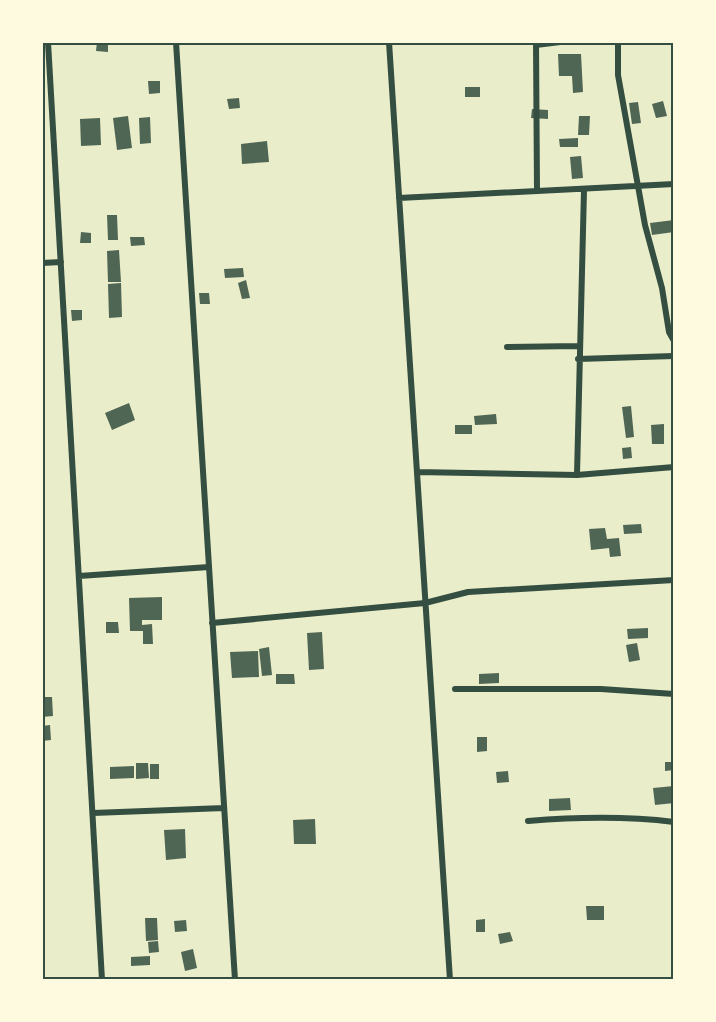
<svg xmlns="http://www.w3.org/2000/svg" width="716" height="1022" font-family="'Asap Condensed',sans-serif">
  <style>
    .building { fill: #4f6655 }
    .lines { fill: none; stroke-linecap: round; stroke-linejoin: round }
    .minor { stroke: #344e41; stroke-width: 6 }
    .neatline { fill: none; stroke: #344e41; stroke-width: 2 }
  </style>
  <rect width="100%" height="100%" fill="#e9edc9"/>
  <!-- building -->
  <path class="building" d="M97 42H108V52L96 51Z
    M558 54H581L583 92 573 93 572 76H559Z
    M148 81H160V93L149 94Z
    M465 87H480V97H465Z
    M239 98 240 108 229 109 227 99Z
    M663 101 667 116 656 118 652 104Z
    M638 102 641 123 632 124 629 103Z
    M532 109 548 110V119L531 118Z
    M128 116 132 148 117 150 113 118Z
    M579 116H590L589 135H578Z
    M150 117 151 143 140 144 139 118Z
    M100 118 101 145 81 146 80 119Z
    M578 138V147H560L559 139Z
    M267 141 269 162 242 164 241 144Z
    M581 156 583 178 572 179 570 157Z
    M107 215H117L118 240H108Z
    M674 220V232L652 235 650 223Z
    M81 232 91 233V243H80Z
    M130 237H144L145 245 131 246Z
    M119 250 121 282H108L107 251Z
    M243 268 244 277 225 278 224 269Z
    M246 280 250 298 242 299 238 283Z
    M121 283 122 317 109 318 108 284Z
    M199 293H209L210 304H200Z
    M71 310H82V320L72 321Z
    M129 403 135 420 112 430 105 413Z
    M631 406 634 437 626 438 622 407Z
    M496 414 497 424 475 425 474 416Z
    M664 424V444H652L651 425Z
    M455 425H472V434H455Z
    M631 447 632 458 623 459 622 448Z
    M641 524 642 533 624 534 623 525Z
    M605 528 607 539 619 538 621 556 610 557 609 548 591 550 589 529Z
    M162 597V620H142V625L152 624 153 644H143V631H130L129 598Z
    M106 622H118L119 633H106Z
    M648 628V638L628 639 627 629Z
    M322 632 324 669 309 670 307 633Z
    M637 643 640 660 629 662 626 645Z
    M269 647 272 675 262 676 259 649Z
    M258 651 259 677 232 678 230 652Z
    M499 673V683L479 684V674Z
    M276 674H294L295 684H276Z
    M42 697H52L53 716 42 717Z
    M50 725 51 740 42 741V726Z
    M477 737H487V751L477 752Z
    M665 762H674V770L665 771Z
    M136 763H148L149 778 136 779Z
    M150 764H159V779H150Z
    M134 766V778L110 779V767Z
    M508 771 509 782 497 783 496 772Z
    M674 786V803L655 805 653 788Z
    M570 798 571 810 549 811V799Z
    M315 819 316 844H294L293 820Z
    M185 829 186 858 166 860 164 830Z
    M586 906H604V920H587Z
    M145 918H157L158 940 146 941Z
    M485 919V932H476V920Z
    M186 920 187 931 175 932 174 921Z
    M510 932 513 941 500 944 498 934Z
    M158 941 159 952 149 953 148 942Z
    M193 949 197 968 185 971 181 952Z
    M150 956V965L131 966V957Z"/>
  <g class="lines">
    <!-- minor -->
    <path class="minor" d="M48 42 102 980
      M176 42 235 980
      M389 42 450 980
      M536 42 537 191
      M618 42V75L645 225 662 288 669 332 674 341
      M536 45 560 42
      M399 198 674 184
      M42 263 61 262
      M507 347 578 346
      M578 359 674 356
      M417 472 577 475 674 467
      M577 475 584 190
      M79 576 209 567
      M212 623 425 603 468 592 674 580
      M455 689H601L674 694
      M93 813 224 808
      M528 821C577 817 625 816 674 822"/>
  </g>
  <!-- border -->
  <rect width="716" height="1022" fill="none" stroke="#fefae0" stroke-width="87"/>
  <rect x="44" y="44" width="628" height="934" class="neatline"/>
</svg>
